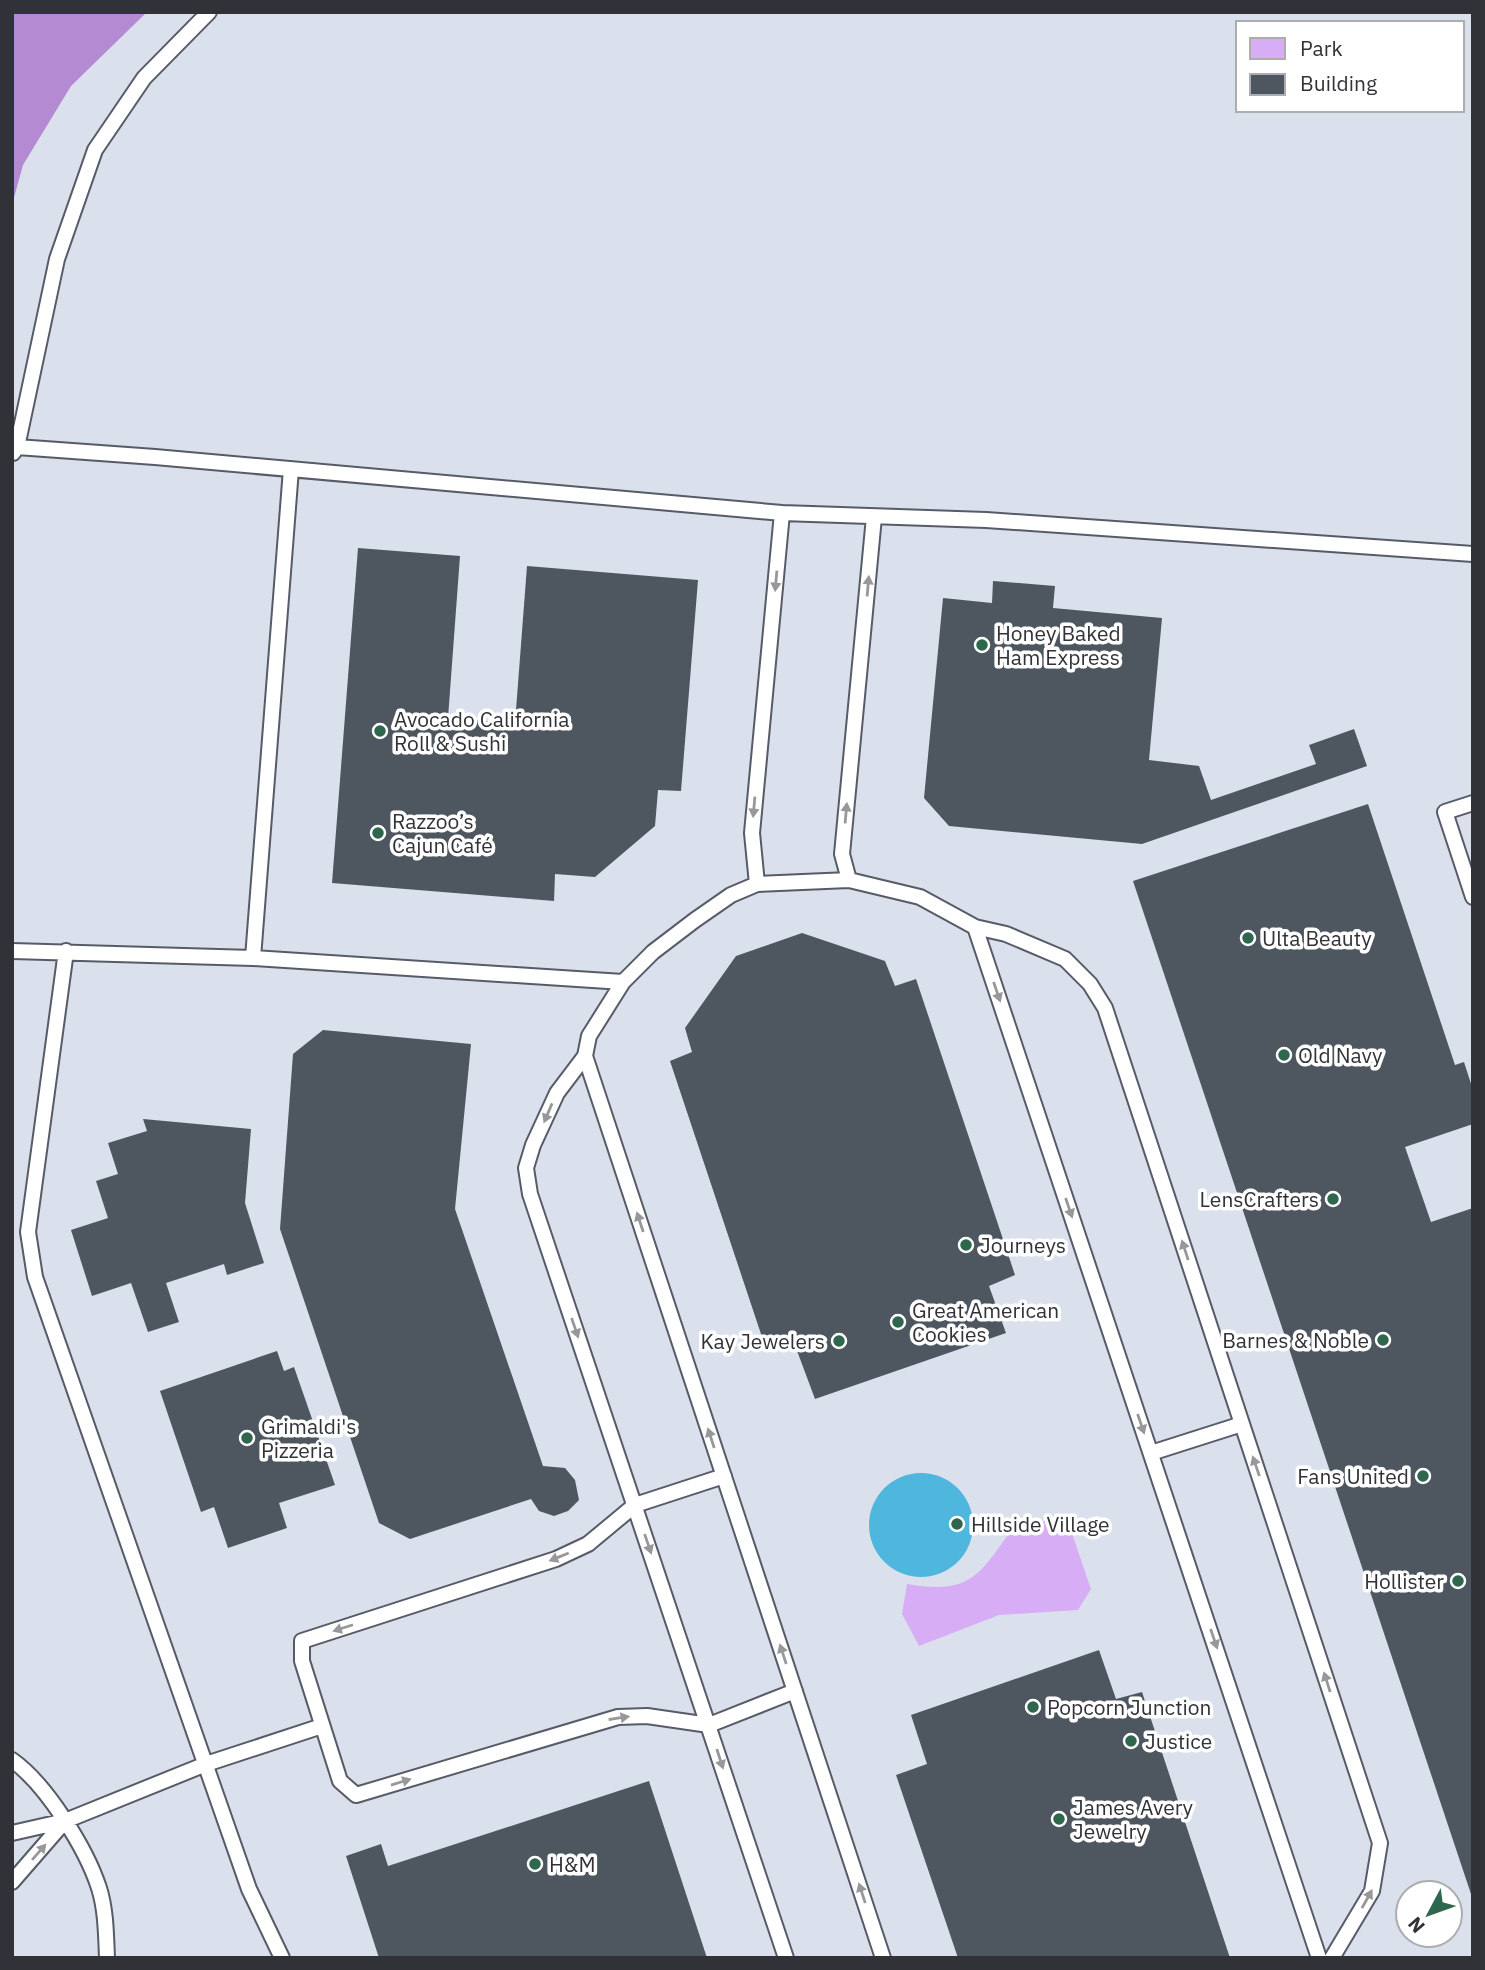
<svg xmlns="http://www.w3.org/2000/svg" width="1485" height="1970" font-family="'IBM Plex Sans',sans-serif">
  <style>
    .green { fill: #d7aef6 }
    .forest { fill: #b48bd2 }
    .water { fill: #4fb7de }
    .building { fill: #4e575f }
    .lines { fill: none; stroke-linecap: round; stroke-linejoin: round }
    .service-casing { stroke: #575b66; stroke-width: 18 }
    .service { stroke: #fff; stroke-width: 14 }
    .oneway { fill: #98989b }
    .poi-dot { fill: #2f674e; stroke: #fff; stroke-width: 2.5 }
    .labels { text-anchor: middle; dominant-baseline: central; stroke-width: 7; stroke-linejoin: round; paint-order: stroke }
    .poi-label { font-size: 21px; fill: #303237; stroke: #fff; text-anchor: start }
  </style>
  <rect width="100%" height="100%" fill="#dbe0ed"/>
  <!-- green -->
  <path class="green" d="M1066 1516 1091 1589 1078 1610 999 1615 919 1646 902 1614 907 1584C971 1595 979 1575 1013 1528Z"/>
  <!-- forest -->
  <path class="forest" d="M12 12H147L71 86 23 165 12 205Z"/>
  <!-- water -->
  <path class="water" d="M869 1525a52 52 0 1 1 104 0a52 52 0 1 1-104 0Z"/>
  <!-- building -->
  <path class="building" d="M358 548 460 556 448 718 515 723 527 566 698 580 681 791 658 790 655 826 595 877 555 874 554 901 332 883Z
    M993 581 1055 586 1053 608 1162 618 1149 760 1199 766 1211 800 1316 764 1309 745 1354 729 1367 766 1142 844 949 826 924 798 943 598 992 603Z
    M1368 804 1455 1065 1464 1062 1473 1090V1124L1405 1147 1431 1222 1473 1208 1472 1897 1133 881Z
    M802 933 885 961 895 986 916 979 1015 1275 989 1286 1006 1333 815 1399 793 1340 767 1352 670 1061 692 1052 685 1028 736 956Z
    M323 1030 471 1044 455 1209 543 1466 565 1468 575 1480 579 1500 568 1511 554 1516 539 1511 531 1499 410 1539 379 1523 280 1229 293 1054Z
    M143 1119 251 1129 245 1203 264 1263 227 1275 224 1264 166 1283 179 1322 148 1332 131 1283 92 1296 71 1230 108 1218 96 1181 118 1174 108 1143 147 1131Z
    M277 1351 284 1371 294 1367 335 1485 279 1503 287 1528 228 1548 214 1507 201 1512 160 1391Z
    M1099 1650 1116 1699 1142 1692 1230 1958H958L896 1775 927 1764 911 1715Z
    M649 1781 707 1958H379L346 1856 381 1844 388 1866Z"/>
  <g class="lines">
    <defs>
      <path id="service" d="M17 447 155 457 782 513 986 520 1473 554
        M13 453 17 447 57 259 95 150 144 78 209 12
        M1473 803 1445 812 1473 897
        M849 880 842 854 874 517
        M757 884 752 833 782 513
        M975 927 1319 1958
        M12 951 253 958 623 982
        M66 951 28 1232 35 1277 249 1889 282 1958
        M253 958 291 469
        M585 1056 883 1958
        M1151 1453 1242 1424
        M724 1476 635 1505 588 1544 556 1559 302 1641V1661L340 1781 356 1795 618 1717 647 1716 709 1725 795 1691
        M12 1760C46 1784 86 1848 99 1888 106 1910 106 1935 107 1958
        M12 1833 65 1821 206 1764 322 1726
        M12 1882 65 1821
        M786 1958 530 1194 526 1168 533 1145 557 1093 585 1056 589 1036 623 982 653 952 695 920 731 895 757 884 849 880 920 897 975 927 1006 934 1065 959 1090 984 1105 1008 1380 1843 1372 1891 1332 1958"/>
    </defs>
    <!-- service casing -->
    <use href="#service" class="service-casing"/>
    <!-- service -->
    <use href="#service" class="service"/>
  </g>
  <!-- one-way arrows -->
  <defs><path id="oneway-solid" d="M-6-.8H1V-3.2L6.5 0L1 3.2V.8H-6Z" transform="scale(1.75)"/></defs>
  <g class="oneway">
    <use href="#oneway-solid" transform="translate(776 581) rotate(95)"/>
    <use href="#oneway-solid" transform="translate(868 586) rotate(-85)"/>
    <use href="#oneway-solid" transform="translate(754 807) rotate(95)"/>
    <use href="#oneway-solid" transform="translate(846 813) rotate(-85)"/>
    <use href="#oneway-solid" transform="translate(997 992) rotate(71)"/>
    <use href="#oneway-solid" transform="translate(548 1113) rotate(113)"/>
    <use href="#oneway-solid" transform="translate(1069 1208) rotate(71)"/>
    <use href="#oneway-solid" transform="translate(640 1222) rotate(-108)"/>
    <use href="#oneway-solid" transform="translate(1185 1250) rotate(-108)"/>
    <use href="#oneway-solid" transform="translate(575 1328) rotate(71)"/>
    <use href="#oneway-solid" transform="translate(1141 1424) rotate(71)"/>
    <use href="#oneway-solid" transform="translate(711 1438) rotate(-108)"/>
    <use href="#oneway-solid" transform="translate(1256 1466) rotate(-109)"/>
    <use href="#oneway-solid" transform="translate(648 1544) rotate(71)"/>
    <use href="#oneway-solid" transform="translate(559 1557) rotate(158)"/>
    <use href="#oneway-solid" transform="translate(343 1628) rotate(162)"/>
    <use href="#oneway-solid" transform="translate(1214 1639) rotate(71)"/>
    <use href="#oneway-solid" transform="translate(783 1654) rotate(-108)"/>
    <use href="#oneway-solid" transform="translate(1327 1682) rotate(-108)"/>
    <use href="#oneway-solid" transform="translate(619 1718) rotate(-9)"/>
    <use href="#oneway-solid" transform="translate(720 1759) rotate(72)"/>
    <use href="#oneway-solid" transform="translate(401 1782) rotate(-17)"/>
    <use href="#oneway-solid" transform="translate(39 1852) rotate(-49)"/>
    <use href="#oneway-solid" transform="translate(862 1893) rotate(-108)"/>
    <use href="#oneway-solid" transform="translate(1367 1899) rotate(-61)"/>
  </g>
  <!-- markers -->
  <g class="poi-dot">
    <circle cx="982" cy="645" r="7"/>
    <circle cx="380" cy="731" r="7"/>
    <circle cx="378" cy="833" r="7"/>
    <circle cx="1248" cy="938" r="7"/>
    <circle cx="1284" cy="1055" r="7"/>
    <circle cx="1333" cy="1199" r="7"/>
    <circle cx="966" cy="1245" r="7"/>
    <circle cx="898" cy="1322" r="7"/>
    <circle cx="1383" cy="1340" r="7"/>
    <circle cx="839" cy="1341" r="7"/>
    <circle cx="247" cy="1438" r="7"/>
    <circle cx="1423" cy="1476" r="7"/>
    <circle cx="957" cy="1524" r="7"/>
    <circle cx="1458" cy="1581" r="7"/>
    <circle cx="1033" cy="1707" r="7"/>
    <circle cx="1131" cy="1741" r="7"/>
    <circle cx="1059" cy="1819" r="7"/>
    <circle cx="535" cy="1864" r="7"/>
  </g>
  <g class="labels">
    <!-- poi labels -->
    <g class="poi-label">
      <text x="996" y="633">Honey Baked<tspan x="996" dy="24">Ham Express</tspan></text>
      <text x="394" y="719">Avocado California<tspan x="394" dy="24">Roll &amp; Sushi</tspan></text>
      <text x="392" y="821">Razzoo’s<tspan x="392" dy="24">Cajun Café</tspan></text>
      <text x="1262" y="938">Ulta Beauty</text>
      <text x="1298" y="1055">Old Navy</text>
      <text x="1319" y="1199" text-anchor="end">LensCrafters</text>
      <text x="980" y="1245">Journeys</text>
      <text x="912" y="1310">Great American<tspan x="912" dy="24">Cookies</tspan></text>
      <text x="1369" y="1340" text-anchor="end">Barnes &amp; Noble</text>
      <text x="825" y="1341" text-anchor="end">Kay Jewelers</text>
      <text x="261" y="1426">Grimaldi's<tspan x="261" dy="24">Pizzeria</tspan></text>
      <text x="1409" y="1476" text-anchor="end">Fans United</text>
      <text x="971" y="1524">Hillside Village</text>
      <text x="1444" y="1581" text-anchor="end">Hollister</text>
      <text x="1047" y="1707">Popcorn Junction</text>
      <text x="1145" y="1741">Justice</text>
      <text x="1073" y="1807">James Avery<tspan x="1073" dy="24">Jewelry</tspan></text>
      <text x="549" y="1864">H&amp;M</text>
    </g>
  </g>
  <!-- border -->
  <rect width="1485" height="1970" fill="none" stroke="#303237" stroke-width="28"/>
  <!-- legend -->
  <rect x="1236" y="21" width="228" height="91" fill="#ffffff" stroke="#acadaf" stroke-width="2"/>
  <rect x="1250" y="38" width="35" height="21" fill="#d7aef6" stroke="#acadaf" stroke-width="2"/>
  <text x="1300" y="56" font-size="21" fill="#303237">Park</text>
  <rect x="1250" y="74" width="35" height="21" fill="#4e575f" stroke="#acadaf" stroke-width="2"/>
  <text x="1300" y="91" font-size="21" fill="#303237">Building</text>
  <!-- north arrow -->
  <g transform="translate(1429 1914) rotate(229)"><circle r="33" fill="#ffffff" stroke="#acadaf" stroke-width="2"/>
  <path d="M0-5L12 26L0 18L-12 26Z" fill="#2f674e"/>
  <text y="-10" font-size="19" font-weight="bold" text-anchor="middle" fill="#303237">N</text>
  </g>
</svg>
